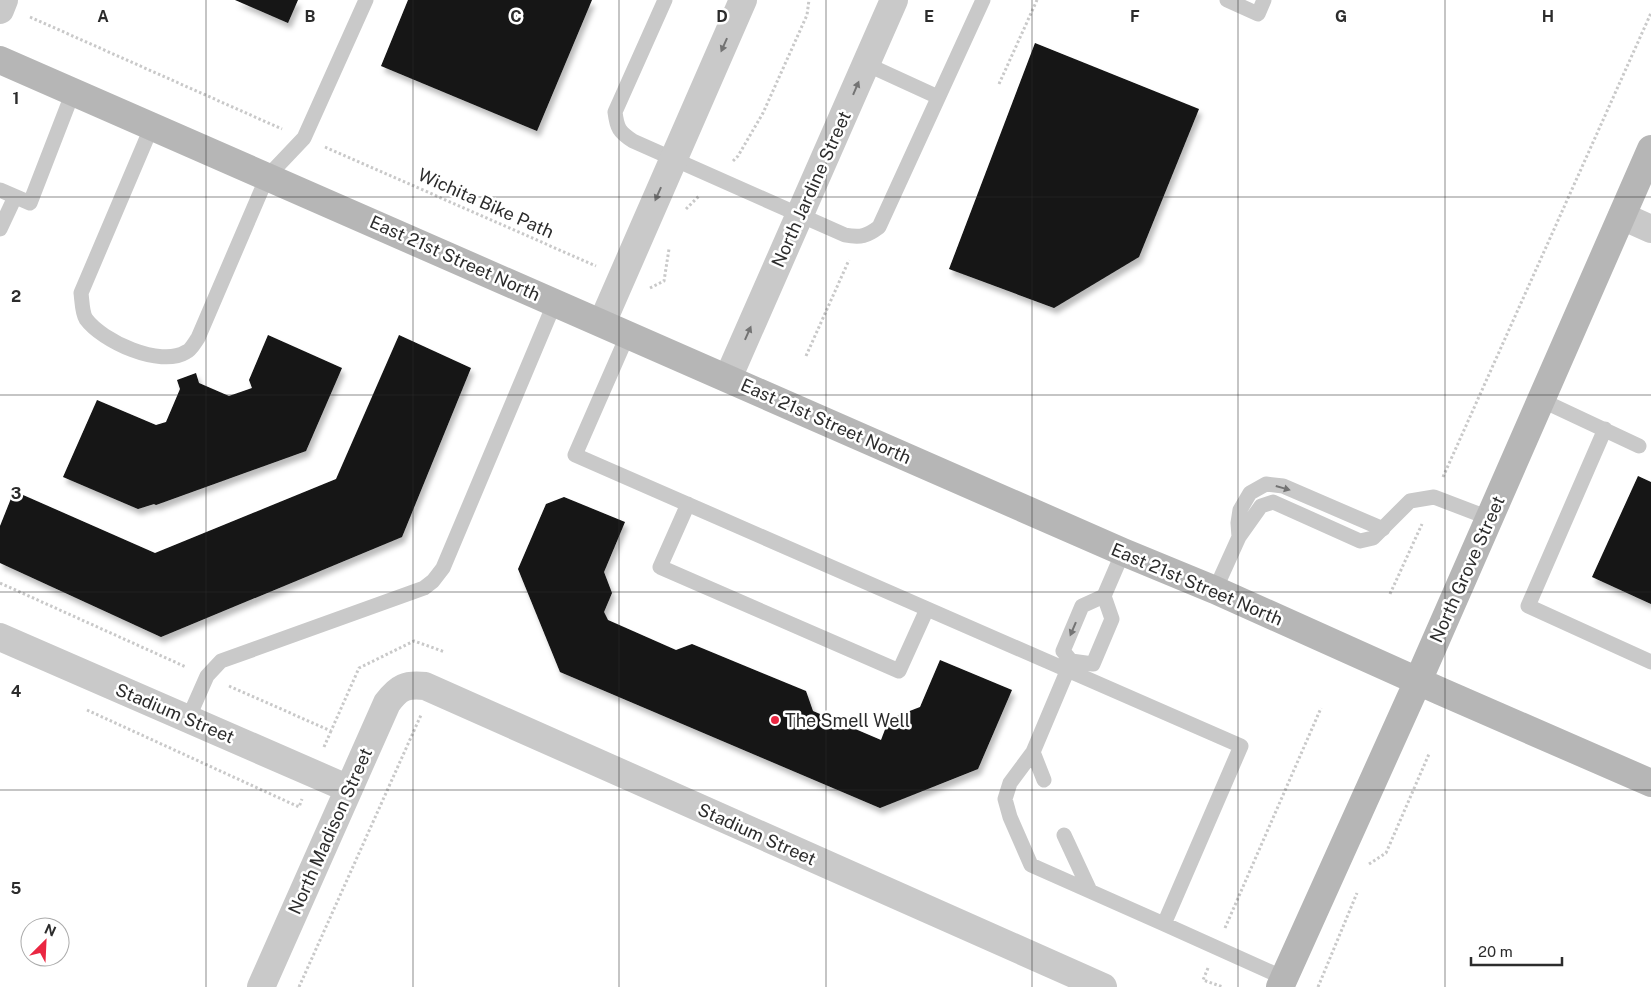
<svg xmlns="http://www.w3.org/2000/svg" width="1651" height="987" font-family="'Public Sans',sans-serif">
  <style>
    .building { fill: #131313; filter: url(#shadow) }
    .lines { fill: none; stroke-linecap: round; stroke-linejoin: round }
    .path { stroke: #c9c9c9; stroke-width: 3; stroke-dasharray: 2.5 2.5; stroke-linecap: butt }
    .lane { stroke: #c9c9c9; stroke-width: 15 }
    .street { stroke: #c9c9c9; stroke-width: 28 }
    .secondary { stroke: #b6b6b6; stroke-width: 28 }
    .oneway { fill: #737373 }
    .grid { fill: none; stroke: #2c2c2c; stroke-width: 1; stroke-opacity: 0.55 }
    .poi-dot { fill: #ea2641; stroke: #fff; stroke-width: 2 }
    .labels { text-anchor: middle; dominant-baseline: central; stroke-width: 5; stroke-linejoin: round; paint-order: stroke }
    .street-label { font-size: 18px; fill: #2c2c2c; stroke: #fff }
    .poi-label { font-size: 18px; fill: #2c2c2c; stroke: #fff; text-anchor: start }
    .grid-label { font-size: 16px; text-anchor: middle; font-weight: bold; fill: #2c2c2c; stroke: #fff; stroke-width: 5; stroke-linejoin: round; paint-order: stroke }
  </style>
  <defs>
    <filter id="shadow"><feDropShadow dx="3" dy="5.5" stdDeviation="2.5" flood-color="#0004"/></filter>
  </defs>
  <rect width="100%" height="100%" fill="#fff"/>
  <!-- building -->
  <path class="building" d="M235 0H298L288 23Z
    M408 0H592L537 131 381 66Z
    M1035 43 1199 109 1139 257 1054 308 949 269Z
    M268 335 342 368 306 451 156 505 154 504 138 509 63 477 97 400 156 425 166 422 180 389 177 380 196 373 199 383 229 396 252 388 249 380Z
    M399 335 471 368 402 537 161 637 0 563V526L14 491 155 553 336 479Z
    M1638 476 1651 482V604L1592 577Z
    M564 497 625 522 604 572 612 593 604 612 608 620 676 650 692 644 806 691 813 711 881 740 889 719 920 707 940 660 1012 690 978 769 880 808 560 672 518 569 546 504Z"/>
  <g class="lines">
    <!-- path -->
    <path class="path" d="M30 17 282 129
      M999 84 1037 0
      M325 147 596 266
      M733 161 738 156 763 113 807 15 809 0
      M686 209 699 196
      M650 288 664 281 669 249
      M806 356 849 260
      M1443 477 1651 13
      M0 583 186 667
      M1390 594 1422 524
      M229 686 331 731 359 668 414 641 445 652
      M87 710 299 807 302 799
      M324 747 331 731
      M1369 864 1386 853 1429 754
      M1225 928 1321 708
      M1208 968 1203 980 1223 987
      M299 987 421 715
      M1318 987 1357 893"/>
    <!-- lane -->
    <path class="lane" d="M665 0 615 112C617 128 619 132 633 141L845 235C861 238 867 236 879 227L983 0
      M1227 0 1258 14 1264 0
      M866 64 938 97
      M152 126 81 293C82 300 82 313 86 319 102 341 160 368 186 352 191 350 195 342 198 338L267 177 304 138 366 0
      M0 190 30 203 73 92
      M0 229 15 197
      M628 334 575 455 1241 746 1164 924 1284 978
      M1541 400 1639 446
      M1605 429 1528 606 1651 662
      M688 504 660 567 899 671 927 609
      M1239 537 1238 523 1240 510 1250 493 1266 484 1283 486 1383 529
      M1215 590 1239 537 1261 506 1273 502 1360 541 1373 538 1410 501 1434 497 1489 518
      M1104 596 1112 619 1093 664 1071 661 1063 651 1082 606 1104 596 1123 552
      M1071 662 1033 752 1010 783 1005 799 1010 817 1031 865 1164 924
      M188 719 207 676 221 661 424 588 433 581 443 568 555 302
      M1033 752 1044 780
      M1064 835 1090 891"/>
    <!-- street -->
    <path class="street" d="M0 10 4 0
      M1622 216 1651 229
      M602 323 743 0
      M728 378 894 0
      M0 637 349 789
      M261 987 387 703C399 687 406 684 425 686L1103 987"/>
    <!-- secondary -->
    <path class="secondary" d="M0 60 1123 552 1215 590 1440 691 1651 783
      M1280 987 1418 681 1651 149"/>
  </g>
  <!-- one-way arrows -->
  <defs><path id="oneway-solid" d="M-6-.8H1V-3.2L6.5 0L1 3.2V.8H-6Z" transform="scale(1.25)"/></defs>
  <g class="oneway">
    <use href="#oneway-solid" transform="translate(724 45) rotate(114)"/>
    <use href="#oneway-solid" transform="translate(856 88) rotate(-67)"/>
    <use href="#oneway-solid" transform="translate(658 194) rotate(114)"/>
    <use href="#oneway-solid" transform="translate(748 333) rotate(-66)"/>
    <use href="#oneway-solid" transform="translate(1283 488) rotate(16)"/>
    <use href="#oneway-solid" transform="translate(1073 629) rotate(113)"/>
  </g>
  <!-- grid -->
  <path class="grid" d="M206 0V987M413 0V987M619 0V987M826 0V987M1032 0V987M1238 0V987M1445 0V987M0 197H1651M0 395H1651M0 592H1651M0 790H1651"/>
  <!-- markers -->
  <circle class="poi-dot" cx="775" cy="720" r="5"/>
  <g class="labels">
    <!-- street labels -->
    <g class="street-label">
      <text transform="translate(811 189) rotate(-66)">North Jardine Street</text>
      <text transform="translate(486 203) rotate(24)">Wichita Bike Path</text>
      <text transform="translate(455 258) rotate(24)">East 21st Street North</text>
      <text transform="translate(826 421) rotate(24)">East 21st Street North</text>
      <text transform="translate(1467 569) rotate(-66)">North Grove Street</text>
      <text transform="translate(1197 584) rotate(23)">East 21st Street North</text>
      <text transform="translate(175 713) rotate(23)">Stadium Street</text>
      <text transform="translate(330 831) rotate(-66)">North Madison Street</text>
      <text transform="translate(757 834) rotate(24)">Stadium Street</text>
    </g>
    <!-- poi labels -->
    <g class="poi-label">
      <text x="785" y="720">The Smell Well</text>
    </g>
  </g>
  <g class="grid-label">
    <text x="103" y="22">A</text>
    <text x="310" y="22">B</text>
    <text x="516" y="22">C</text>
    <text x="722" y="22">D</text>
    <text x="929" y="22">E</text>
    <text x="1135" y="22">F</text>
    <text x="1341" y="22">G</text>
    <text x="1548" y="22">H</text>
    <text x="16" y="104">1</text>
    <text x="16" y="302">2</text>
    <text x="16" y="499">3</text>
    <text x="16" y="697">4</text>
    <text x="16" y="894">5</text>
  </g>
  <!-- north arrow -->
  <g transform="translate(45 942) rotate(24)"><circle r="24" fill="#ffffff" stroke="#ababab"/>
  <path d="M0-4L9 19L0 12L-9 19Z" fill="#ea2641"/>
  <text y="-8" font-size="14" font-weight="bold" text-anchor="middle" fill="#2c2c2c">N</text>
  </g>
  <!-- scale -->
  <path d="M1471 957v8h91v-8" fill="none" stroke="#2c2c2c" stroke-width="2.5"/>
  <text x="1478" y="957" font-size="15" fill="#2c2c2c" stroke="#ffffff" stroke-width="4" paint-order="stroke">20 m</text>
</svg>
